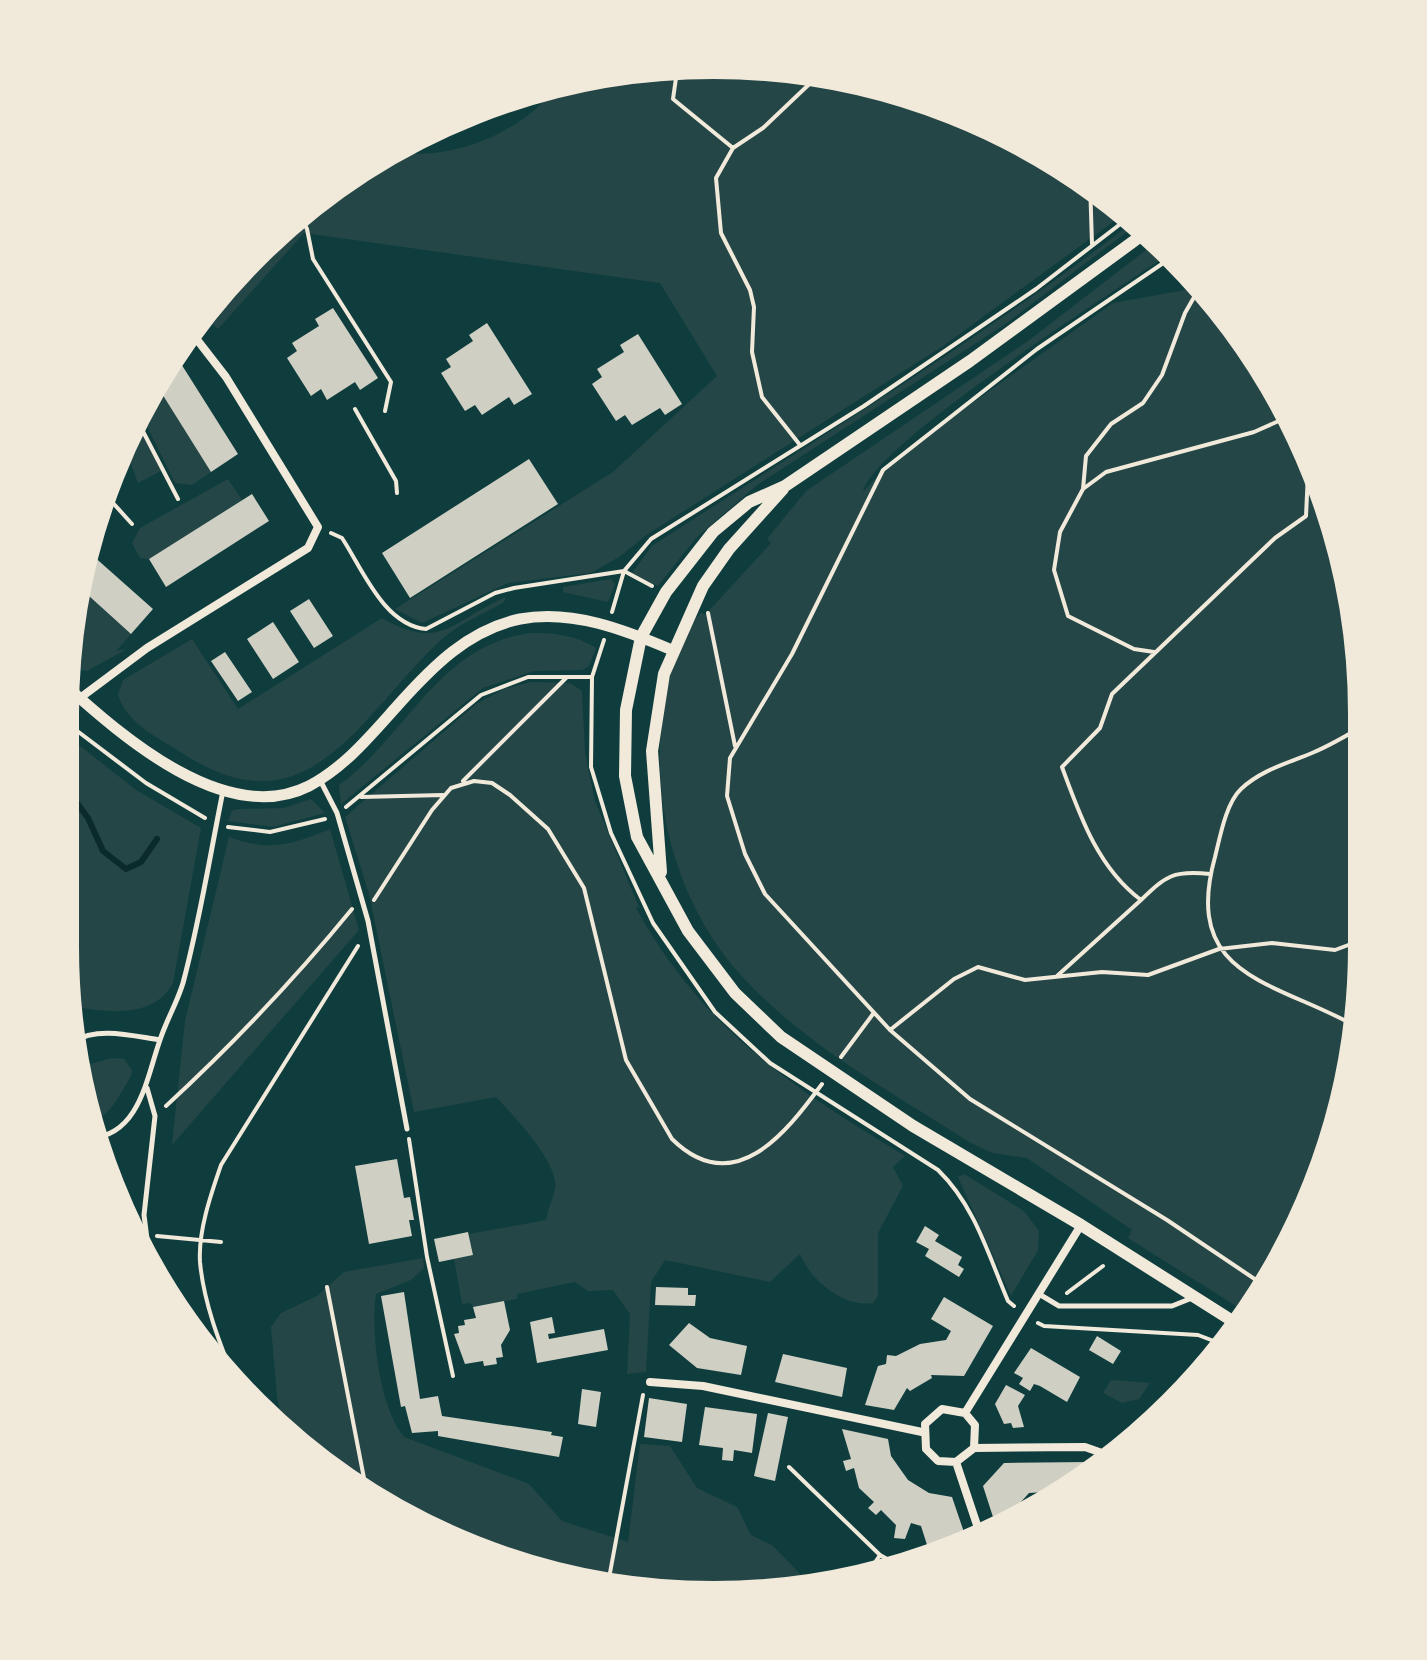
<svg xmlns="http://www.w3.org/2000/svg" width="1427" height="1660" font-family="'PT Sans Narrow',sans-serif">
  <style>
    .green { fill: #244646 }
    .lines { fill: none; stroke-linecap: round; stroke-linejoin: round }
    .stream { stroke: #0a2a2b; stroke-width: 6 }
    .building { fill: #cfcfc3 }
    .path { stroke: #f1e9da; stroke-width: 4 }
    .service { stroke: #f1e9da; stroke-width: 5 }
    .minor { stroke: #f1e9da; stroke-width: 8 }
    .tertiary { stroke: #f1e9da; stroke-width: 11 }
    .secondary { stroke: #f1e9da; stroke-width: 12 }
    .rim { fill: none; stroke: #f1e9da; stroke-width: 10 }
  </style>
  <rect width="100%" height="100%" fill="#0f3d3e"/>
  <!-- green -->
  <path class="green" d="M756 61C797 68 843 71 884 83 964 107 1067 153 1128 211L943 346 648 534 619 557 591 573 508 583 422 623 395 609 613 472 717 376 660 283 304 233 218 329 206 319 291 223 288 219 383 150C434 162 491 145 532 112 543 103 555 85 568 80 626 58 694 63 756 61Z
    M1137 219 1140 222 1004 325 757 485 696 538 658 586 632 573 652 546C815 440 982 339 1137 219Z
    M1159 240 1172 252C1120 288 874 443 863 492L883 470 954 416 1113 303 1207 286 1279 386 1332 503 1366 670 1367 947 1355 1074 1317 1196 1252 1316 1128 1238 1132 1230 1027 1158 992 1153 969 1142C895 1094 814 1050 752 987 689 925 656 831 660 744 662 701 672 646 701 612L705 615 771 543 767 539 806 491 1028 341Z
    M154 381 211 472 192 485 175 483 138 408Z
    M145 431 165 469 138 483 126 451Z
    M228 479 242 500 149 559 140 558 132 543 140 528Z
    M611 579 615 584 608 602 563 592V587Z
    M78 586 131 634 116 651 127 649 87 671 65 667 66 629Z
    M506 597 504 602C484 614 458 624 441 640 359 716 308 838 179 751 155 736 127 723 118 695L123 680 192 639 238 709 382 618C441 652 451 621 506 597Z
    M531 633C555 633 575 635 596 648L589 666 582 670 534 671 483 688 341 804 339 785C407 736 439 644 531 633Z
    M531 682 570 683 582 691 585 753 595 801 639 907 636 908C701 1027 792 1088 905 1156L893 1167 903 1186 878 1233V1296L873 1303C844 1308 810 1280 800 1254L770 1282 665 1260 651 1282 646 1372 627 1374 630 1314 613 1290 588 1291 575 1282 517 1294V1299L473 1307 470 1303 462 1304 454 1259 473 1255 469 1234 546 1220C548 1209 552 1200 555 1189 560 1164 513 1115 496 1097L414 1112 369 894 345 817 476 704 504 689Z
    M64 733 136 790 201 828 173 983C153 1021 103 1011 68 1006L60 946Z
    M311 799 325 813 273 827 228 821 232 811 237 809 284 808Z
    M330 829 359 930 172 1145 185 1021 229 837C270 852 291 845 330 829Z
    M112 1058 124 1059 132 1070 131 1076C120 1094 108 1122 85 1123L76 1068Z
    M964 1174 1024 1211 1039 1231 1038 1250 1011 1296 958 1177Z
    M423 1258 424 1268 411 1280 376 1294 375 1302C372 1340 380 1407 404 1437L529 1484 562 1521 628 1542 640 1444 670 1446 697 1488 737 1507 751 1535 773 1546 816 1590 798 1594H628L464 1550 350 1490 285 1433 277 1397 271 1327 281 1313 317 1296 344 1272Z
    M1111 1380 1150 1383 1139 1399 1122 1403 1103 1393Z"/>
  <g class="lines">
    <!-- stream -->
    <path class="stream" d="M63 784 88 818 103 851 126 869 141 862 157 839"/>
  </g>
  <!-- building -->
  <path class="building" d="M333 308 378 378 360 390 355 382 327 400 321 389 311 396 287 358 297 351 292 343 319 326 315 319Z
    M487 323 532 394 514 405 509 397 482 415 475 405 465 411 441 373 451 367 446 359 473 341 469 335Z
    M638 334 682 404 665 415 660 408 632 425 625 415 616 421 592 384 602 377 597 369 624 352 620 345Z
    M173 351 238 454 211 472 154 381Z
    M529 459 558 504 410 598 382 553Z
    M252 494 269 521 166 587 149 559Z
    M91 554 153 609 131 634 78 586Z
    M309 599 333 636 314 648 290 611Z
    M273 622 299 662 273 679 247 639Z
    M225 652 252 692 238 701 211 661Z
    M397 1159 404 1198 410 1197 414 1220H409L412 1236 369 1244 355 1166Z
    M925 1226 939 1235 935 1241 962 1257 958 1265 964 1269 959 1277 925 1256 929 1249 916 1242Z
    M468 1232 473 1255 439 1262 434 1239Z
    M656 1287 688 1288V1295H696L695 1306 655 1305Z
    M404 1292 420 1399 438 1396 442 1416 552 1432 551 1435 563 1437 559 1457 438 1436V1431L412 1433 405 1406 401 1407 381 1296Z
    M944 1297 993 1326 964 1376 931 1375 932 1378 910 1391 907 1388 894 1410 865 1405 878 1366 886 1364 887 1355 896 1356 920 1344 946 1340 951 1331 931 1319Z
    M504 1301 510 1330 501 1345 503 1357 496 1358 497 1364 484 1366 483 1361 465 1364 454 1334 459 1333 458 1326 465 1325 464 1320 476 1318 473 1307Z
    M552 1317 555 1333 548 1334 549 1339 604 1329 608 1350 537 1363 530 1322Z
    M689 1323 710 1338 747 1346 741 1375 697 1368 669 1345Z
    M1097 1336 1121 1351 1113 1364 1089 1350Z
    M1031 1348 1080 1377 1067 1402 1040 1386 1034 1384 1030 1391 1019 1384 1023 1378 1014 1373Z
    M783 1354 847 1368 842 1397 775 1382Z
    M1006 1385 1025 1395 1018 1406 1024 1427 1013 1428 1011 1423 1004 1424 995 1404Z
    M582 1389 601 1392 596 1427 578 1424Z
    M649 1398 687 1404 682 1442 644 1437Z
    M705 1407 757 1414 752 1453 734 1450 733 1461 722 1460 723 1448 699 1445Z
    M768 1413 788 1417 775 1481 754 1476Z
    M842 1429 888 1439 891 1456 908 1480 929 1493 952 1497 968 1544 933 1561 932 1558 924 1561 920 1551 928 1548 921 1526 911 1523 905 1539 894 1538 896 1525 881 1510 876 1515 868 1508 874 1502 859 1488 854 1468 846 1471 843 1461 851 1459Z
    M1088 1462 1096 1474 1076 1490 1029 1493 1020 1503 1024 1516 1001 1527 998 1515 993 1517 983 1486 1004 1463Z"/>
  <g class="lines">
    <!-- path -->
    <path class="path" d="M678 64 673 99 733 148 763 128 822 72
      M733 148 716 178 721 233 750 290 754 307 752 352 762 397 800 445
      M1090 182 1092 244
      M298 211 307 229 313 259 391 382 385 411
      M1175 255 1037 349 883 470 792 654 730 758 727 796 745 854 765 894 890 1030 970 1099 1167 1220 1268 1288
      M355 409 396 481 397 493
      M135 416 178 499
      M108 489 113 503 132 524
      M1083 489 1086 456 1111 424 1143 403 1162 375 1185 313 1201 285 1200 278
      M331 533 342 538C363 570 384 625 426 629L495 593 514 588 624 571 652 586
      M612 612 624 571 651 539 864 406 1036 289 1132 215
      M708 613 735 746
      M604 640 592 677 591 767 611 833 653 923 715 1012 770 1063 938 1170C975 1206 988 1254 1008 1301L1014 1306
      M1154 652 1134 649 1068 616 1054 570 1060 532 1083 489 1106 472 1254 432 1292 415
      M64 721 146 783 205 818
      M463 781 567 677
      M361 797 443 795
      M346 807 481 695 528 677H592
      M228 827 270 832 325 819
      M374 900 432 810 451 788 474 781 492 783 510 795 548 829 584 888 626 1060 672 1139C734 1200 786 1133 822 1084
      M1141 900C1166 876 1173 870 1210 874
      M1057 976 1141 900C1098 868 1080 816 1062 767L1100 728 1112 694 1275 538 1306 516 1309 452
      M1359 1028C1278 981 1181 980 1215 857 1220 837 1226 803 1241 789 1261 770 1288 763 1312 753 1331 745 1348 735 1366 724
      M890 1030 954 979 978 967 1025 980 1102 972 1148 975 1219 949 1272 943 1335 950 1367 938
      M841 1057 873 1014
      M166 1106C233 1044 294 980 352 909
      M409 1139 427 1257 453 1376
      M157 1236 221 1242
      M327 1287 368 1499
      M1067 1293 1103 1266
      M1038 1323 1044 1326 1198 1335 1227 1346
      M239 1392C223 1351 204 1307 200 1262 198 1231 211 1194 221 1165L358 946
      M789 1467 880 1555 889 1560 896 1572
      M864 1579 880 1555
      M607 1589 643 1395"/>
    <!-- service -->
    <path class="service" d="M320 780 337 813 368 921 407 1129
      M73 1042C97 1026 133 1036 160 1040
      M147 1088 155 1116 144 1215 151 1271
      M91 1138C140 1135 147 1076 160 1040 166 1021 177 1003 183 983 200 920 210 855 223 791
      M1039 1294 1059 1306H1172L1192 1298"/>
    <!-- minor -->
    <path class="minor" d="M432 127 471 118 518 91
      M80 698 147 648 308 548 318 527 226 377 188 328
      M650 1382 703 1386 922 1432
      M965 1413 975 1425 974 1448 956 1462 938 1461 926 1449 925 1424 942 1409 965 1413 1081 1225
      M974 1448 1085 1447 1116 1458
      M956 1462 981 1537"/>
    <!-- tertiary -->
    <path class="tertiary" d="M65 685C122 736 226 828 309 786 345 767 371 735 398 705 432 667 468 630 520 619 572 609 625 630 672 650"/>
    <!-- secondary -->
    <path class="secondary" d="M1149 230 970 361 785 486 749 502 713 532 666 592 641 637 626 710 625 776 637 837 688 931 735 993 781 1037 913 1126 1081 1225 1242 1327
      M661 872 652 751 664 674 703 586 729 549 783 489"/>
  </g>
  <!-- crop -->
  <path d="M0 0H1427V1660H0ZM713 74H714A639 639 0 0 1 1353 713V947A639 639 0 0 1 714 1586H713A639 639 0 0 1 74 947V713A639 639 0 0 1 713 74Z" fill="#f1e9da" fill-rule="evenodd"/>
  <path class="rim" d="M713 74H714A639 639 0 0 1 1353 713V947A639 639 0 0 1 714 1586H713A639 639 0 0 1 74 947V713A639 639 0 0 1 713 74Z"/>
</svg>
